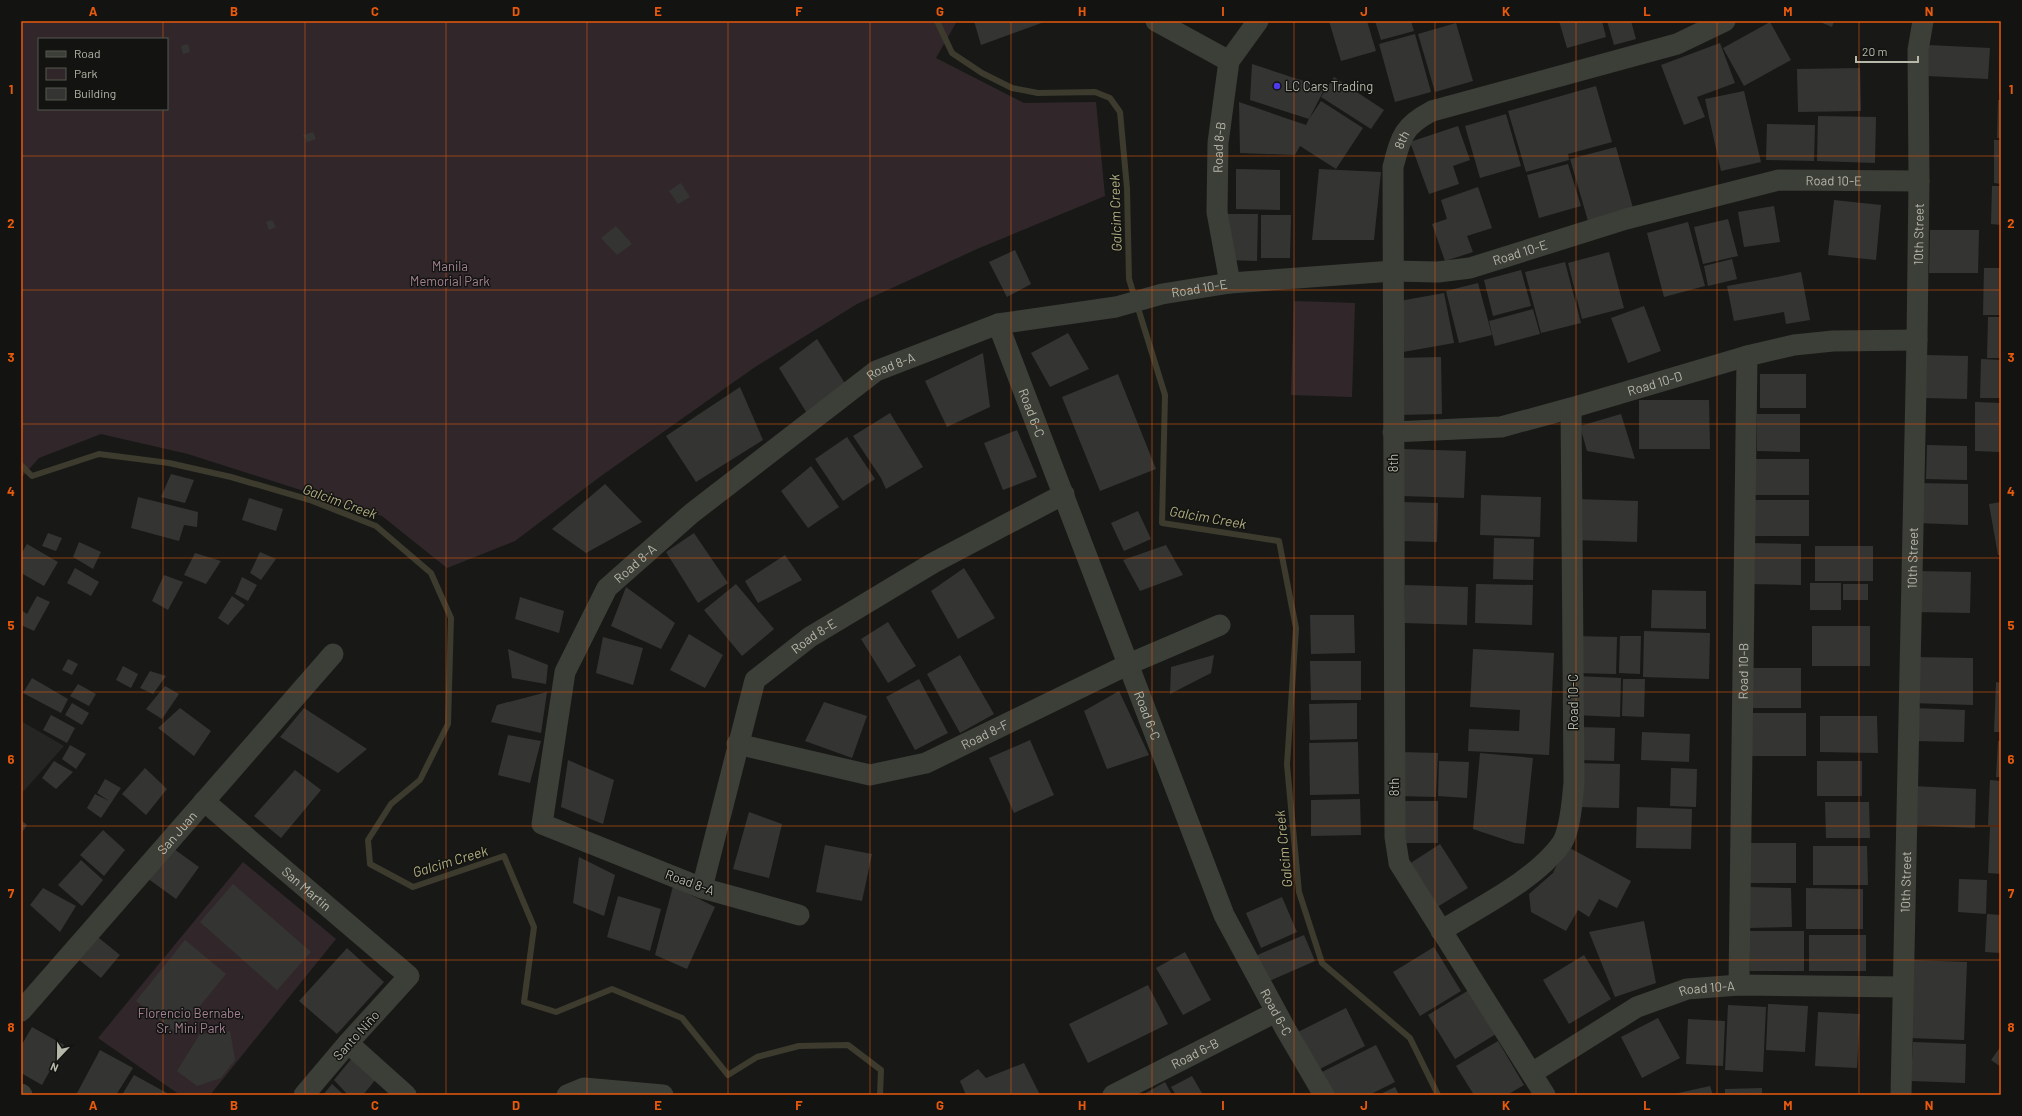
<svg xmlns="http://www.w3.org/2000/svg" width="2022" height="1116" font-family="Barlow,sans-serif">
  <style>
    .built { fill: #252623 }
    .green { fill: #31272b; fill-rule: evenodd }
    .lines { fill: none; stroke-linecap: round; stroke-linejoin: round }
    .stream { stroke: #3d3b2d; stroke-width: 6 }
    .building { fill: #343532 }
    .street { stroke: #3c3e38; stroke-width: 21 }
    .grid { fill: none; stroke: #e8590c; stroke-width: 1; stroke-opacity: 0.55 }
    .poi-dot { fill: #4d3aee; stroke: #131412; stroke-width: 1.5 }
    .labels { text-anchor: middle; dominant-baseline: central; stroke-width: 3; stroke-linejoin: round; paint-order: stroke }
    .poi-label { font-size: 13px; fill: #b6b8a9; stroke: #131412; text-anchor: start }
    .street-label { font-size: 13px; fill: #b6b8a9; stroke: #131412 }
    .park-label { font-size: 13px; fill: #a38192; stroke: #131412 }
    .water-label { font-size: 14px; font-style: italic; fill: #b2ae81; stroke: #131412 }
    .neatline { fill: none; stroke: #e8590c; stroke-width: 1.5 }
    .grid-label { font-size: 13px; text-anchor: middle; font-weight: bold; fill: #e8590c }
  </style>
  <rect width="100%" height="100%" fill="#181917"/>
  <!-- built -->
  <path class="built" d="M21 721 64 746 21 794Z"/>
  <!-- green -->
  <path class="green" d="M21 21H957L936 58 1024 103 1096 102 1105 196 977 249 857 304 755 367 601 476 515 541 447 568 382 516 188 454 101 434 39 458 21 478ZM39 39H167V109H39Z
    M1294 301 1355 303 1352 397 1291 395Z
    M243 862 336 939 210 1095H180L98 1038Z"/>
  <g class="lines">
    <!-- stream -->
    <path class="stream" d="M937 21 952 53 982 73 1012 88 1038 93 1095 92 1110 98 1120 112 1127 188 1129 279 1165 395 1162 523 1279 541 1296 628 1287 765 1299 892 1322 963 1410 1038 1438 1095
      M21 465 32 476 99 454 169 463 231 477 310 500 376 526 431 573 451 618 448 724 420 780 391 804 368 840 370 864 413 887 504 856 534 927 524 1002 556 1012 612 989 682 1018 728 1075 757 1057 799 1046 848 1045 881 1070 880 1095"/>
  </g>
  <!-- building -->
  <path class="building" d="M974 21H1043L1044 22 981 45Z
    M1329 21H1367L1376 51 1341 61Z
    M1375 21H1411L1414 31 1381 40Z
    M1559 21H1602L1606 37 1567 48Z
    M1607 21H1631L1636 39 1614 45Z
    M1818 21H1834L1832 27Z
    M1770 22 1791 60 1744 86 1723 48Z
    M1456 23 1473 81 1435 92 1418 34Z
    M1415 34 1431 92 1395 102 1379 44Z
    M2000 39 2001 40V94H1999Z
    M1720 43 1735 83 1697 97 1705 117 1684 125 1661 65Z
    M188 44 190 52 183 54 181 46Z
    M1928 45 1990 48 1988 79 1927 76Z
    M1252 64 1325 88 1309 119 1321 101 1363 128 1336 169 1300 146 1295 155 1240 153 1239 102 1306 125 1309 119 1250 100Z
    M1860 68 1861 111 1798 112 1797 69Z
    M1334 77 1384 110 1371 129 1321 97Z
    M1596 86 1612 142 1568 154 1569 160 1526 172 1508 111Z
    M1744 91 1761 162 1721 171 1705 99Z
    M1998 100H2001V138H1997Z
    M1506 114 1521 166 1480 178 1465 126Z
    M1818 116 1876 117 1875 163 1817 161Z
    M1767 124 1815 125 1814 161 1766 160Z
    M1458 126 1470 160 1453 166 1459 184 1429 194 1410 142Z
    M313 132 316 139 307 142 303 135Z
    M1994 140H2001V184L1994 183Z
    M1616 147 1633 208 1588 221 1570 159Z
    M1568 164 1581 206 1539 218 1527 175Z
    M1236 169 1280 170V210L1236 209Z
    M1319 169 1381 172 1374 240H1312Z
    M681 183 690 197 678 204 669 191Z
    M1992 186H2001V225L1991 224Z
    M1478 187 1492 228 1467 236 1473 252 1445 261 1432 224 1447 219 1441 200Z
    M1834 200 1881 205 1876 260 1828 255Z
    M1774 206 1780 242 1744 247 1738 212Z
    M1228 214H1258L1257 261 1228 260Z
    M1261 215H1291L1290 258H1261Z
    M1728 219 1738 256 1703 264 1694 227Z
    M272 220 276 227 269 230 266 222Z
    M1688 222 1705 286 1664 297 1647 233Z
    M616 226 632 244 617 255 601 238Z
    M1930 230H1979L1978 273H1929Z
    M1015 250 1031 284 1007 297 989 262Z
    M1609 252 1624 308 1582 319 1568 263Z
    M1732 259 1737 279 1708 286 1704 266Z
    M1565 262 1581 323 1541 333 1525 272Z
    M1984 268H2001V315H1983Z
    M1521 270 1531 306 1493 316 1484 280Z
    M1801 272 1810 320 1786 324 1784 312 1734 321 1727 286 1777 277 1783 308 1777 277Z
    M1478 283 1492 335 1459 343 1446 291Z
    M1444 293 1454 343 1403 352 1394 302Z
    M1644 306 1661 351 1628 363 1611 318Z
    M1533 309 1540 334 1495 346 1489 321Z
    M1988 317H2001V358H1987Z
    M1068 333 1089 369 1050 387 1031 353Z
    M817 339 846 385 808 415 779 368Z
    M983 353 990 407 947 427 925 381Z
    M1926 355 1968 356 1967 399 1925 398Z
    M1441 357 1442 414 1399 415 1397 358Z
    M1981 359 2001 360V398H1980Z
    M1118 374 1156 469 1100 491 1062 397Z
    M1760 374H1806V408H1760Z
    M740 387 763 440 696 482 666 436Z
    M1639 400H1709L1710 449H1639Z
    M1975 402 2001 403V452L1975 451Z
    M890 413 923 467 886 489 881 478 853 436Z
    M1621 414 1635 459 1587 451 1580 426Z
    M1757 414H1800V452L1757 451Z
    M1017 430 1037 477 1003 490 984 443Z
    M847 437 875 479 843 501 815 459Z
    M1927 445 1967 446V480L1926 479Z
    M1403 449 1466 451 1464 498 1402 496Z
    M1755 459H1809V495H1755Z
    M811 466 839 507 808 528 781 491Z
    M171 474 194 480 185 503 161 497Z
    M1918 483 1968 484V525L1917 523Z
    M605 484 642 522 586 553 552 529Z
    M1481 495 1541 497 1540 537 1480 535Z
    M138 497 198 512 197 527 184 525 179 541 131 528Z
    M249 498 283 509 276 531 242 520Z
    M1576 499 1638 501 1637 542 1575 540Z
    M1754 500H1809V536H1754Z
    M1401 502 1438 503 1437 542 1401 541Z
    M2001 502V555H1998L1989 504Z
    M1138 511 1151 539 1124 551 1111 523Z
    M48 533 62 538 56 551 42 546Z
    M694 533 728 583 698 603 666 552Z
    M1494 538 1534 539 1533 580 1493 579Z
    M79 542 101 552 93 569 73 557Z
    M1746 543 1801 544V585L1746 584Z
    M27 544 58 562 44 586 21 573V554Z
    M1166 545 1183 575 1140 591 1123 560Z
    M1815 546H1873V581H1815Z
    M260 552 276 559 261 580 250 573Z
    M195 553 221 561 206 584 184 575Z
    M785 555 802 580 758 603 745 581Z
    M75 568 99 582 91 596 67 583Z
    M964 568 995 618 958 639 931 591Z
    M1914 571 1971 572 1970 613 1913 612Z
    M164 575 183 582 168 610 152 601Z
    M242 577 257 585 248 601 235 594Z
    M1810 583H1841V610H1810Z
    M736 584 774 629 742 656 704 610Z
    M1476 584 1533 585 1532 625 1475 623Z
    M1843 584H1868V600H1843Z
    M1405 585 1468 587 1467 625 1404 623Z
    M626 587 675 623 661 649 611 626Z
    M1652 590 1706 591V629L1651 628Z
    M37 596 50 602 34 631 21 625V610L27 614Z
    M232 596 245 605 228 625 218 618Z
    M520 597 564 611 559 633 515 619Z
    M1310 615H1354L1355 653 1311 654Z
    M888 622 916 666 888 683 861 639Z
    M1812 626H1870V666H1812Z
    M1644 631 1710 633 1709 679 1643 677Z
    M689 634 723 655 705 688 670 670Z
    M1574 636 1617 637 1616 674 1574 673Z
    M1620 636H1641L1640 674 1619 673Z
    M603 637 643 648 633 685 596 673Z
    M508 649 548 665 546 684 512 678Z
    M1473 649 1554 653 1549 755 1468 751 1469 729 1519 731 1520 710 1470 707Z
    M960 655 994 714 960 733 927 674Z
    M1214 655 1211 673 1170 694 1171 667Z
    M1912 657 1973 658V705L1911 703Z
    M68 659 78 664 72 675 62 670Z
    M1310 661H1361V700H1311Z
    M123 666 138 674 131 688 116 680Z
    M1743 668H1801V708H1743Z
    M150 671 166 676 153 694 140 688Z
    M1575 676 1621 678 1620 717 1574 715Z
    M32 678 68 699 61 713 23 693Z
    M919 679 948 733 915 750 886 697Z
    M1623 679H1645L1644 717 1622 716Z
    M1996 682 2001 683V732H1994Z
    M78 684 96 694 89 706 70 696Z
    M165 686 179 694 162 719 146 709Z
    M1119 691 1149 755 1107 769 1084 711Z
    M547 692 541 733 491 722 497 705Z
    M824 702 867 716 852 758 805 741Z
    M72 703 89 713 82 725 65 715Z
    M1357 703V739L1310 740 1309 704Z
    M180 708 211 731 194 756 158 728Z
    M304 708 367 749 338 773 280 737Z
    M1913 708 1965 710 1964 742 1912 741Z
    M1748 713H1806V756H1748Z
    M51 715 75 728 67 743 43 730Z
    M1820 716H1877L1878 753 1820 752Z
    M1581 727 1615 728 1614 761 1580 760Z
    M1642 732 1690 734 1689 762 1641 760Z
    M508 735 541 741 530 783 498 775Z
    M1030 740 1054 795 1014 813 989 758Z
    M1998 741H2001V777H1996Z
    M1358 742 1359 794 1310 795 1309 743Z
    M70 745 86 754 76 769 62 759Z
    M1400 752 1438 753 1436 797 1398 796Z
    M1480 753 1533 758 1524 844 1515 843 1473 829Z
    M568 760 614 780 603 824 561 807Z
    M54 761 73 772 56 789 42 778Z
    M1439 761 1469 762 1467 798 1438 796Z
    M1817 761H1862V796H1817Z
    M1577 763 1620 764 1619 808 1576 807Z
    M145 768 167 789 146 815 122 794Z
    M1671 768 1697 769 1696 807 1670 806Z
    M295 770 321 790 281 838 254 816Z
    M105 779 121 788 101 818 87 808 95 794 109 801 97 793Z
    M1990 780 2001 781V825H1988Z
    M1911 786 1976 789 1975 828 1910 825Z
    M1360 799 1361 835 1311 836V800Z
    M1404 801H1438V843H1404Z
    M1825 802H1869L1870 838H1826Z
    M1637 807 1692 809 1691 849 1636 848Z
    M749 812 782 824 769 878 733 869Z
    M21 820 27 825 21 834Z
    M1990 827H2001V874L1988 873Z
    M103 830 125 850 104 876 80 855Z
    M1749 843H1796V883H1749Z
    M1440 844 1468 888 1434 909 1406 866Z
    M825 845 872 854 862 901 816 892Z
    M1566 846 1631 881 1617 908 1599 899 1589 917 1578 910 1566 931 1531 912 1529 894 1553 873Z
    M1813 846H1867L1868 885H1813Z
    M174 849 199 867 176 899 147 878Z
    M579 857 615 875 604 916 573 903Z
    M81 860 103 880 82 906 58 885Z
    M1959 879 1987 880 1986 914 1958 912Z
    M233 884 311 952 277 990 200 922Z
    M673 886 715 907 687 969 655 955Z
    M1748 887 1791 888 1792 927 1748 928Z
    M43 888 76 906 60 932 30 905Z
    M1806 888 1863 889V929H1806Z
    M618 896 661 909 650 951 607 937Z
    M1282 897 1297 932 1261 948 1246 913Z
    M1987 914 2001 915V953L1985 952Z
    M1644 921 1656 983 1615 997 1589 932Z
    M1749 931H1804V971H1750Z
    M94 934 120 955 101 978 77 958Z
    M1304 935 1315 961 1267 982 1255 956Z
    M1809 935H1866V971H1809Z
    M185 940 226 974 177 1034 136 1001Z
    M1434 947 1461 991 1420 1016 1393 972Z
    M347 948 384 982 337 1034 299 1001Z
    M1185 952 1211 1000 1183 1015 1156 968Z
    M1584 955 1611 999 1569 1024 1543 980Z
    M1912 960 1967 962 1964 1040 1909 1038Z
    M1148 985 1168 1024 1088 1063 1069 1024Z
    M1469 990 1496 1034 1455 1059 1428 1015Z
    M1768 1004 1808 1006 1805 1052 1766 1050Z
    M1728 1005 1766 1007 1763 1072 1725 1070Z
    M1346 1008 1365 1046 1314 1072 1294 1034Z
    M1818 1012 1860 1014 1857 1068 1815 1066Z
    M1658 1018 1680 1058 1642 1078 1621 1037Z
    M1688 1019 1725 1021 1723 1066 1686 1064Z
    M32 1027 64 1045 42 1085 21 1073V1046Z
    M230 1031 235 1060 221 1078 197 1086 177 1071 200 1034Z
    M1498 1041 1524 1085 1507 1095H1474L1456 1066Z
    M1913 1042 1966 1044 1965 1083 1911 1081Z
    M1376 1045 1395 1082 1369 1095H1333L1322 1072Z
    M2001 1046V1067L1991 1060Z
    M100 1050 133 1068 116 1095H76Z
    M352 1058 376 1079 363 1095H348L334 1080Z
    M1024 1063 1040 1095H966L960 1081 978 1069 986 1078Z
    M134 1075 167 1093 166 1095H122Z
    M1192 1076 1203 1095H1176L1171 1087Z
    M1165 1082 1172 1095H1142Z
    M332 1084 344 1095H323Z
    M1710 1086 1713 1095H1674V1094Z
    M1395 1087 1399 1095H1379Z
    M1762 1088V1095H1725V1089Z"/>
  <g class="lines">
    <!-- street -->
    <g class="street">
      <path d="M1156 21 1229 61"/>
      <path id="s1" d="M1230 283 1217 212 1218 143 1229 61 1258 21"/>
      <path id="s2" d="M998 324 1224 915 1286 1030 1324 1095"/>
      <path id="s3" d="M1393 432 1501 427 1571 408 1747 356 1794 345 1833 341 1917 340"/>
      <path id="s4" d="M737 744 870 775 926 763 1129 664 1220 625"/>
      <path id="s5" d="M204 801 409 976 348 1043 304 1095"/>
      <path id="s6" d="M702 888 755 680 810 637 933 563 1064 494"/>
      <path id="s7" d="M799 915 702 888 542 824 565 672 607 588 692 513 876 371 998 324 1116 307 1162 294 1230 283 1393 271 1438 272 1470 268 1626 219 1779 180 1919 181"/>
      <path d="M1441 931C1479 907 1536 880 1562 843 1571 828 1572 800 1574 783L1571 408"/>
      <path id="s8" d="M1739 985 1747 356"/>
      <path id="s9" d="M21 1011 333 654"/>
      <path d="M348 1043 406 1095"/>
      <path id="s10" d="M1532 1073 1637 1007 1687 989 1739 985 1903 987"/>
      <path d="M21 1094 22 1095"/>
      <path d="M567 1095 584 1088 663 1095"/>
      <path id="s11" d="M1113 1095 1276 1012"/>
      <path id="s12" d="M1545 1095 1399 863 1395 837 1393 167C1401 137 1403 126 1432 111L1677 44 1725 21"/>
      <path id="s13" d="M1901 1095 1917 340 1919 181 1918 50 1923 21"/>
    </g>
  </g>
  <!-- grid -->
  <path class="grid" d="M163 21V39M305 21V1095M446 21V1095M587 21V1095M728 21V1095M870 21V1095M1011 21V1095M1152 21V1095M1294 21V1095M1435 21V1095M1576 21V1095M1717 21V1095M1859 21V1095M163 109V1095M21 156H2001M21 290H2001M21 424H2001M21 558H2001M21 692H2001M21 826H2001M21 960H2001"/>
  <!-- markers -->
  <circle class="poi-dot" cx="1277" cy="86" r="4"/>
  <g class="labels">
    <!-- poi labels -->
    <g class="poi-label">
      <text x="1285" y="86">LC Cars Trading</text>
    </g>
    <!-- street labels -->
    <g class="street-label">
      <text stroke="none"><textPath href="#s12" startOffset="999">8th</textPath></text>
      <text stroke="none"><textPath href="#s1" startOffset="137">Road 8-B</textPath></text>
      <text stroke="none"><textPath href="#s7" startOffset="1850">Road 10-E</textPath></text>
      <text stroke="none"><textPath href="#s13" startOffset="861">10th Street</textPath></text>
      <text stroke="none"><textPath href="#s7" startOffset="1526">Road 10-E</textPath></text>
      <text stroke="none"><textPath href="#s7" startOffset="1202">Road 10-E</textPath></text>
      <text stroke="none"><textPath href="#s7" startOffset="882">Road 8-A</textPath></text>
      <text stroke="none"><textPath href="#s3" startOffset="268">Road 10-D</textPath></text>
      <text stroke="none"><textPath href="#s2" startOffset="95">Road 6-C</textPath></text>
      <text transform="translate(1393 463) rotate(-90)">8th</text>
      <text stroke="none"><textPath href="#s13" startOffset="537">10th Street</textPath></text>
      <text stroke="none"><textPath href="#s7" startOffset="558">Road 8-A</textPath></text>
      <text stroke="none"><textPath href="#s6" startOffset="288">Road 8-E</textPath></text>
      <text stroke="none"><textPath href="#s8" startOffset="314">Road 10-B</textPath></text>
      <text transform="translate(1573 702) rotate(-90)">Road 10-C</text>
      <text stroke="none"><textPath href="#s2" startOffset="419">Road 6-C</textPath></text>
      <text stroke="none"><textPath href="#s4" startOffset="259">Road 8-F</textPath></text>
      <text transform="translate(1394 787) rotate(-90)">8th</text>
      <text stroke="none"><textPath href="#s9" startOffset="237">San Juan</textPath></text>
      <text transform="translate(690 882) rotate(20)">Road 8-A</text>
      <text stroke="none"><textPath href="#s13" startOffset="213">10th Street</textPath></text>
      <text stroke="none"><textPath href="#s5" startOffset="135">San Martin</textPath></text>
      <text stroke="none"><textPath href="#s10" startOffset="197">Road 10-A</textPath></text>
      <text stroke="none"><textPath href="#s2" startOffset="743">Road 6-C</textPath></text>
      <text transform="translate(356 1035) rotate(-48)">Santo Niño</text>
      <text stroke="none"><textPath href="#s11" startOffset="92">Road 6-B</textPath></text>
    </g>
    <!-- park labels -->
    <g class="park-label">
      <text x="450" y="266">Manila<tspan x="450" dy="15">Memorial Park</tspan></text>
      <text x="191" y="1013">Florencio Bernabe,<tspan x="191" dy="15">Sr. Mini Park</tspan></text>
    </g>
    <!-- water labels -->
    <g class="water-label">
      <text transform="translate(1115 213) rotate(-92)">Galcim Creek</text>
      <text transform="translate(340 501) rotate(20)">Galcim Creek</text>
      <text transform="translate(1208 517) rotate(10)">Galcim Creek</text>
      <text transform="translate(1283 849) rotate(-96)">Galcim Creek</text>
      <text transform="translate(450 861) rotate(-17)">Galcim Creek</text>
    </g>
  </g>
  <!-- border -->
  <rect width="2022" height="1116" fill="none" stroke="#131412" stroke-width="44"/>
  <!-- legend -->
  <rect x="38" y="38" width="130" height="72" fill="#131412" stroke="#54564e"/>
  <rect x="46" y="51" width="20" height="6" fill="#3c3e38" stroke="#54564e"/>
  <text x="74" y="58" font-size="12" fill="#b6b8a9">Road</text>
  <rect x="46" y="68" width="20" height="12" fill="#31272b" stroke="#54564e"/>
  <text x="74" y="78" font-size="12" fill="#b6b8a9">Park</text>
  <rect x="46" y="88" width="20" height="12" fill="#343532" stroke="#54564e"/>
  <text x="74" y="98" font-size="12" fill="#b6b8a9">Building</text>
  <!-- north arrow -->
  <g transform="translate(58 1058) rotate(202)" stroke="#131412" stroke-width="3" paint-order="stroke">
  <path d="M0-3L7 15L0 10L-7 15Z" fill="#b6b8a9"/>
  <text y="-6" font-size="11" font-weight="bold" text-anchor="middle" fill="#b6b8a9">N</text>
  </g>
  <!-- scale -->
  <path d="M1856 56v6h62v-6" fill="none" stroke="#b6b8a9" stroke-width="2"/>
  <text x="1862" y="56" font-size="12" fill="#b6b8a9" stroke="#131412" stroke-width="3" paint-order="stroke">20 m</text>
  <rect x="22" y="22" width="1978" height="1072" class="neatline"/>
  <g class="grid-label">
    <text x="93" y="16">A</text>
    <text x="234" y="16">B</text>
    <text x="375" y="16">C</text>
    <text x="516" y="16">D</text>
    <text x="658" y="16">E</text>
    <text x="799" y="16">F</text>
    <text x="940" y="16">G</text>
    <text x="1082" y="16">H</text>
    <text x="1223" y="16">I</text>
    <text x="1364" y="16">J</text>
    <text x="1506" y="16">K</text>
    <text x="1647" y="16">L</text>
    <text x="1788" y="16">M</text>
    <text x="1929" y="16">N</text>
    <text x="11" y="94">1</text>
    <text x="2011" y="94">1</text>
    <text x="11" y="228">2</text>
    <text x="2011" y="228">2</text>
    <text x="11" y="362">3</text>
    <text x="2011" y="362">3</text>
    <text x="11" y="496">4</text>
    <text x="2011" y="496">4</text>
    <text x="11" y="630">5</text>
    <text x="2011" y="630">5</text>
    <text x="11" y="764">6</text>
    <text x="2011" y="764">6</text>
    <text x="11" y="898">7</text>
    <text x="2011" y="898">7</text>
    <text x="11" y="1032">8</text>
    <text x="2011" y="1032">8</text>
    <text x="93" y="1110">A</text>
    <text x="234" y="1110">B</text>
    <text x="375" y="1110">C</text>
    <text x="516" y="1110">D</text>
    <text x="658" y="1110">E</text>
    <text x="799" y="1110">F</text>
    <text x="940" y="1110">G</text>
    <text x="1082" y="1110">H</text>
    <text x="1223" y="1110">I</text>
    <text x="1364" y="1110">J</text>
    <text x="1506" y="1110">K</text>
    <text x="1647" y="1110">L</text>
    <text x="1788" y="1110">M</text>
    <text x="1929" y="1110">N</text>
  </g>
</svg>
